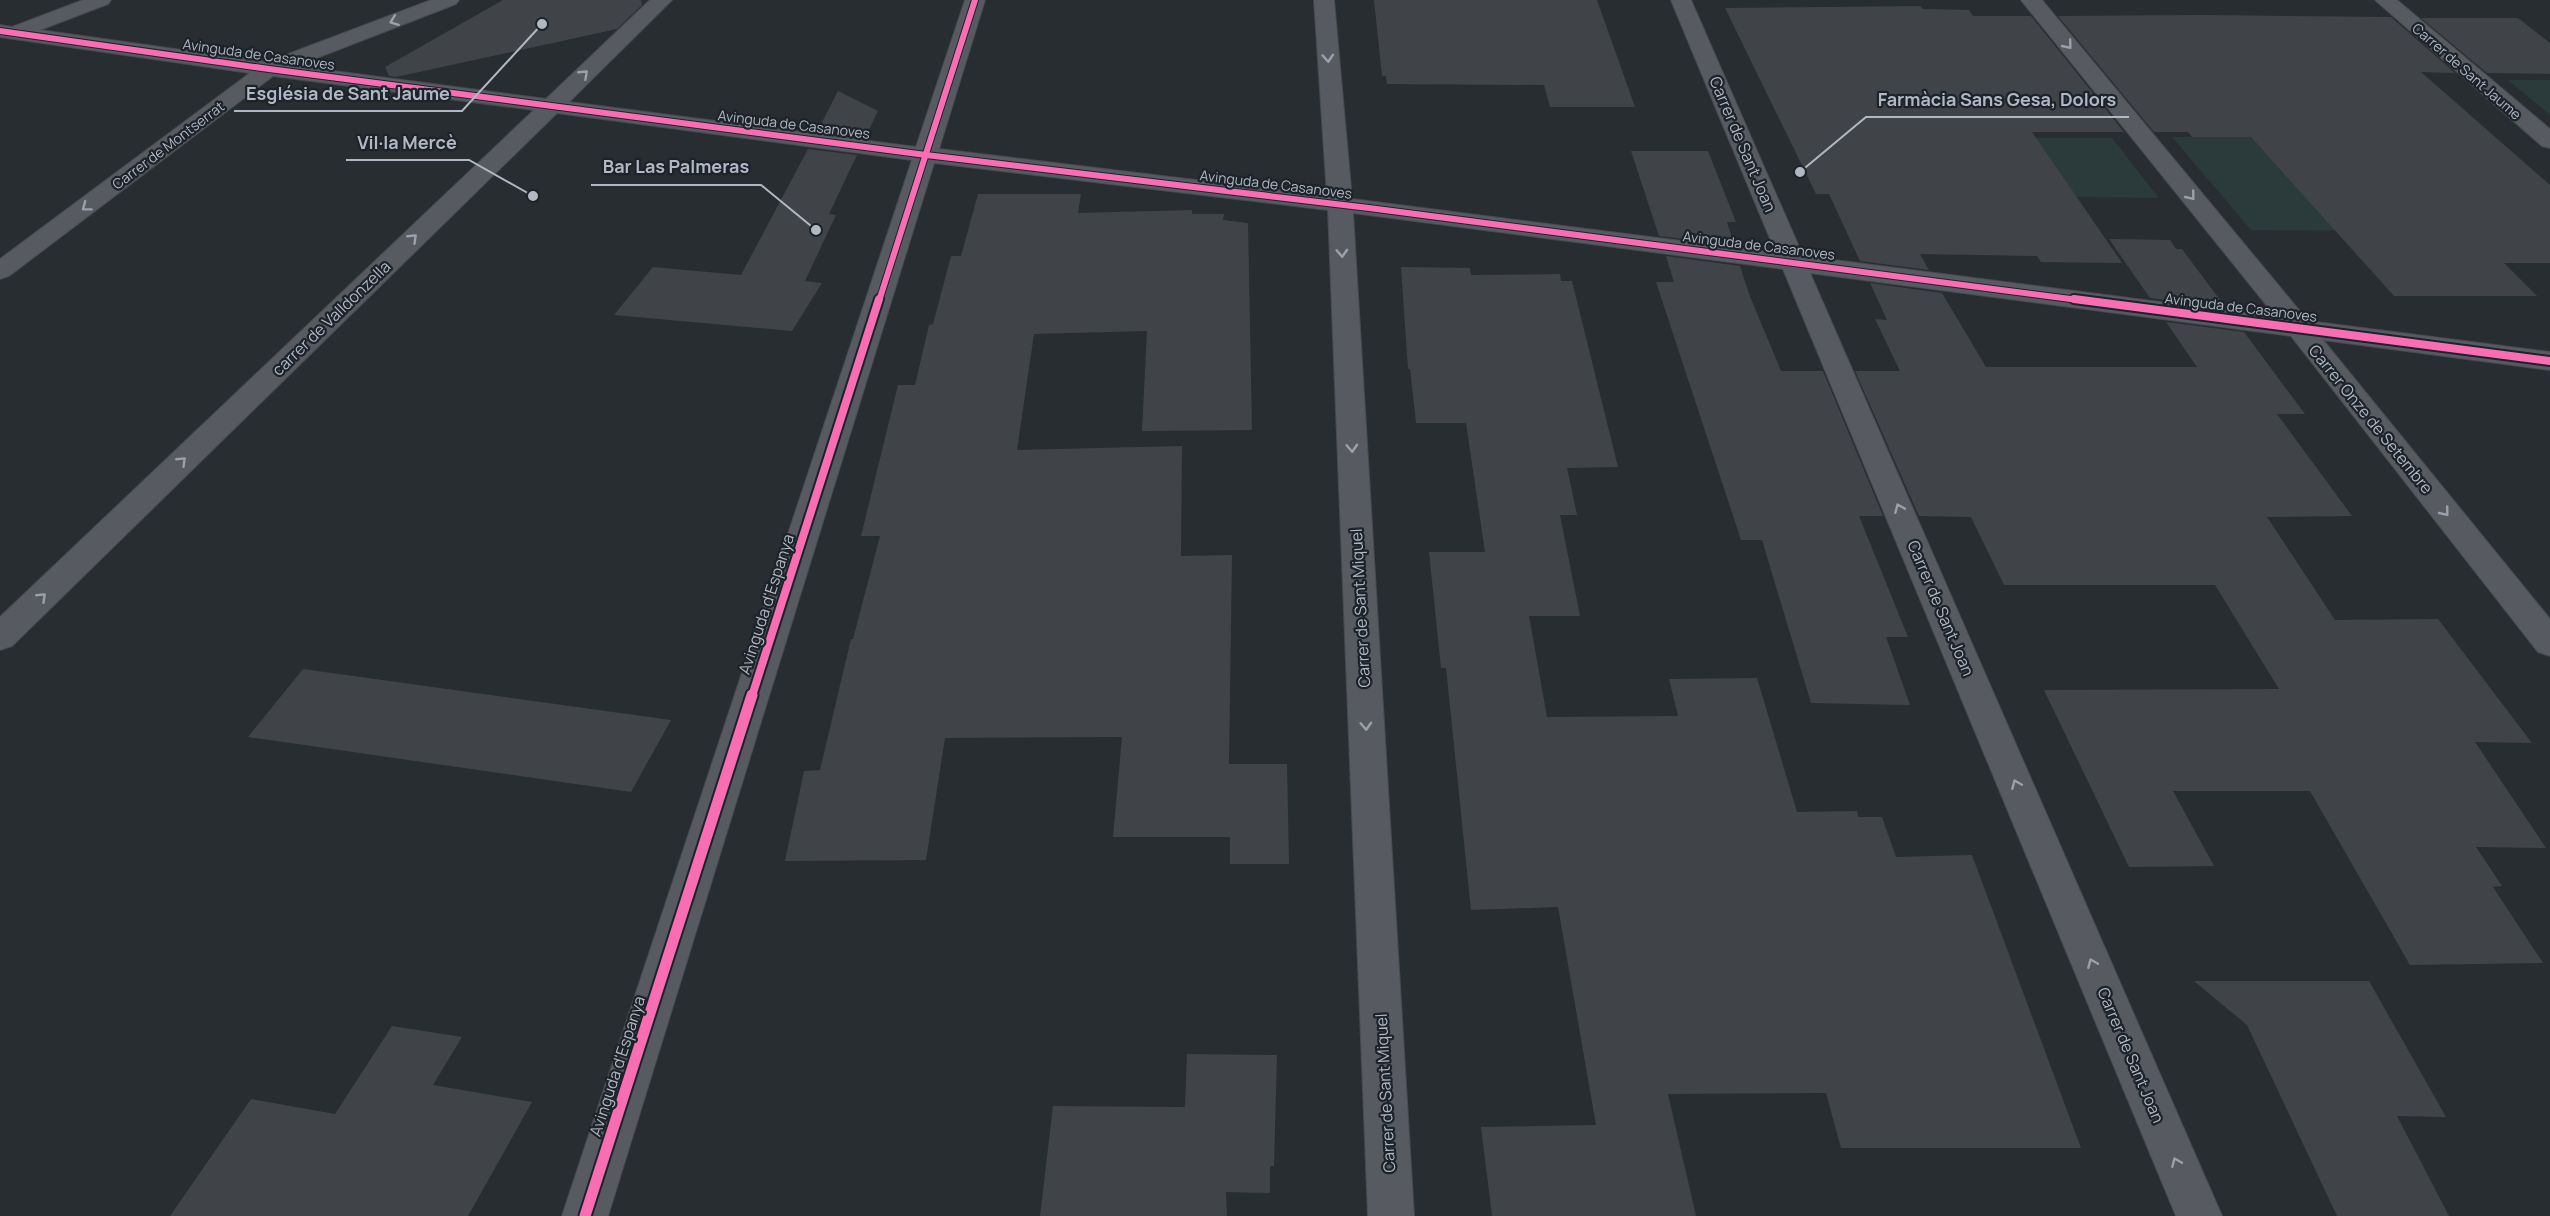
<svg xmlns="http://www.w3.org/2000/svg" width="2550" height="1216" font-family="Manrope,sans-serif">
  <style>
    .green { fill: #2b3a3b }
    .building { fill: #404448 }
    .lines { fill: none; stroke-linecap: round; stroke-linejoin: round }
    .street-casing { stroke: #46494d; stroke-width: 2 }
    .street { fill: #575a61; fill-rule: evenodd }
    .cycleway-far2-casing { stroke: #1c232b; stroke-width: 8 }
    .cycleway-far1-casing { stroke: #1c232b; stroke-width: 12 }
    .cycleway-casing { stroke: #1c232b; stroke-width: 15 }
    .cycleway-far2 { stroke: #f96db3; stroke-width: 6 }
    .cycleway-far1 { stroke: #f96db3; stroke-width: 8 }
    .cycleway { stroke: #f96db3; stroke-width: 11 }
    .oneway { stroke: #9ba0aa }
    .labels { text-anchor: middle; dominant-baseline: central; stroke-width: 4.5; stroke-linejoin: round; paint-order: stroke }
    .far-street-label { font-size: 14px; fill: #b2b8c3; stroke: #1c232b }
    .street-label { font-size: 16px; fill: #b2b8c3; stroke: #1c232b }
    .leader { fill: none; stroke: #b2b8c3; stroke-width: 2 }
    .callout-dot { fill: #b2b8c3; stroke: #1c232b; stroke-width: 2 }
    .callout-label { font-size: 18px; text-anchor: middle; font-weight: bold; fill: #b2b8c3; stroke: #1c232b; stroke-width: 4.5; stroke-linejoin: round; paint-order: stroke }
  </style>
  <rect width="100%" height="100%" fill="#282d32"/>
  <!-- green -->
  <path class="green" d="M2508 80H2550V115Z
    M2172 137H2345L2436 231 2251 230Z
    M1964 138H2112L2159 198 2077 197Z"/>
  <!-- building -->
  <path class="building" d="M503 0H641L642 5 617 29 396 77 389 76 385 67Z
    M1374 0H1597L1635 107H1550L1544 85 1387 84 1386 76H1382Z
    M1920 6 1923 9 1969 10 1973 16H2031L2124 132H2032L2122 263 2041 262 2037 256 1920 254 1929 270 1860 261 1829 194H1816L1725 8Z
    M2203 15 2391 17 2455 73 2421 72 2550 185V263H2504L2537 296H2394L2251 137H2192L2188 132H2154L2058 16Z
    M2421 18H2518L2550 43V74L2487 73Z
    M838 91 878 111 865 138 817 132Z
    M808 149 857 155 829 214 836 215 805 281 822 283 792 331 614 315 653 267 741 275Z
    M1631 151H1708L1736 222H1727L1734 245 1659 236Z
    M978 194H1081L1078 213 1192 210V214H1224L1223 220 1248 223 1252 430 1142 431 1147 331 1034 334 1017 450 1182 446 1181 556 1232 555 1229 764H1287L1289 864H1230V837H1113L1122 737 945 738 926 860 785 861 804 771 820 770 851 639H853L880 536H861L898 385H915L929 325 933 324 951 256H961Z
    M2109 239 2170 240 2176 249H2182L2226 308 2150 298Z
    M1666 256 1740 266 1749 294 1781 371H1823L1883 516H1859L1908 637H1886L1910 705 1811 703 1762 540H1741L1656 282H1674Z
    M1401 267 1470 268 1471 275 1560 274 1561 281H1572L1618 467 1567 468 1577 515H1560L1580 616H1529L1547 717 1678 716 1669 679 1757 678 1797 812 1857 811 1858 817H1882L1896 857 1972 855 2081 1148H1841L1826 1093 1668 1094 1696 1216H1492L1481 1127 1596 1125 1558 907 1471 910 1446 668H1441L1429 552H1485L1466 423H1416L1410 369H1408Z
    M1870 283 1942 293 1986 367H2197L2166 322 2244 332 2305 414H2277L2352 516 2267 517 2335 620 2438 619 2532 743 2475 742 2546 848 2476 847 2502 886 2493 887 2543 963 2410 965 2310 791H2173L2214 866 2129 867 2044 690 2279 689 2215 585H2004L1971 517 1919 516 1855 371H1900L1875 319 1887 320Z
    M303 669 671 720 631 792 248 737Z
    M2194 981H2369L2446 1117 2397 1116 2449 1216H2337L2247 1025Z
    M392 1026 462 1037 433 1085 532 1102 468 1216H170L251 1099 335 1114Z
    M1187 1054 1277 1055 1274 1166H1270V1193L1226 1192 1227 1216H1040L1053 1106 1185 1107Z"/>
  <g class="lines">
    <defs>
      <path id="street" d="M83 0H111L108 4 40 30 267 62 431 0H459L456 4 296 66 546 99 650 0H672L569 102 916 147 965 0H985L939 149 1327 196 1314 0H1334L1352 199 1776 253 1671 0H1691L1803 256 2276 317 2021 0H2042L2308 321 2550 352V370L2323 340 2550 619V656L2538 652 2291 336 1810 273 2222 1216H2176L1783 269 1353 213 1414 1216H1368L1328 210 934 163 608 1216H562L912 160 557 113 12 646 0 650V617L534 110 273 76 9 276 0 279V259L250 73 0 37V25L12 27Z
        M2375 0H2397L2550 129V148L2542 146Z"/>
    </defs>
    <!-- street casing -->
    <use href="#street" class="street-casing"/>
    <!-- street -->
    <use href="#street" class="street"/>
    <defs>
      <path id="cycleway-far2" d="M0 31 269 69 926 155 1369 208 2086 301
        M879 301 975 0"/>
      <path id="cycleway-far1" d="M2074 299 2550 361
        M752 696 879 299"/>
      <path id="cycleway" d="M585 1216 752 695"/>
    </defs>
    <!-- cycleway-far2 casing -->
    <use href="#cycleway-far2" class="cycleway-far2-casing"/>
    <!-- cycleway-far1 casing -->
    <use href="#cycleway-far1" class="cycleway-far1-casing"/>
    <!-- cycleway casing -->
    <use href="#cycleway" class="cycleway-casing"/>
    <!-- cycleway-far2 -->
    <use href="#cycleway-far2" class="cycleway-far2"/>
    <!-- cycleway-far1 -->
    <use href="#cycleway-far1" class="cycleway-far1"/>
    <!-- cycleway -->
    <use href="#cycleway" class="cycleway"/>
  </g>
  <!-- one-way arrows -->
  <defs><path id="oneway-chevron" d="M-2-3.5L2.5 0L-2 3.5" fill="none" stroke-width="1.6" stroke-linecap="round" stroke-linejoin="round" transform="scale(1.5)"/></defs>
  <g class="oneway">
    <use href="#oneway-chevron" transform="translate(394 21) rotate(159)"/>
    <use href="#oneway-chevron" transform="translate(2068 45) rotate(51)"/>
    <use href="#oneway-chevron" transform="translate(1328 58) rotate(86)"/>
    <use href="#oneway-chevron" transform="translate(584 74) rotate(-43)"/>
    <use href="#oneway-chevron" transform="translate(2191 196) rotate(51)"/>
    <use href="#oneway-chevron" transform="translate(86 207) rotate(143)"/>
    <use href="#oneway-chevron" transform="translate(413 238) rotate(-44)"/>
    <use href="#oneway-chevron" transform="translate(1342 253) rotate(87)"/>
    <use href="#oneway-chevron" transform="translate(1352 448) rotate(87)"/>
    <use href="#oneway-chevron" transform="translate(182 461) rotate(-44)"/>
    <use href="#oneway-chevron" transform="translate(1899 508) rotate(-113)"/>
    <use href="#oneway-chevron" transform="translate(2445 512) rotate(51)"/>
    <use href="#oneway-chevron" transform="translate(42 597) rotate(-44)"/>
    <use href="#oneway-chevron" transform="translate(1366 726) rotate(87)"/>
    <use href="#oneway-chevron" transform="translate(2016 784) rotate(-113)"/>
    <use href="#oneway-chevron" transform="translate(2092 963) rotate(-113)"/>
    <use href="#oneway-chevron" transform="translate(2176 1162) rotate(-113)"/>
  </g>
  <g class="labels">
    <!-- far-street labels -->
    <g class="far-street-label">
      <text transform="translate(259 54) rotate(8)">Avinguda de Casanoves</text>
      <text transform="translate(2467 71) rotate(41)">Carrer de Sant Jaume</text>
      <text transform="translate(794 124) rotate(7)">Avinguda de Casanoves</text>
      <text transform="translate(168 145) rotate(-37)">Carrer de Montserrat</text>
      <text transform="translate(1276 184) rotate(7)">Avinguda de Casanoves</text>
      <text transform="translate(1759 245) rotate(7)">Avinguda de Casanoves</text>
      <text transform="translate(2241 307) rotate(7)">Avinguda de Casanoves</text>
    </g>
    <!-- street labels -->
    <g class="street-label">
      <text transform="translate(1743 144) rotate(67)">Carrer de Sant Joan</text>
      <text transform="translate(331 318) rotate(-44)">carrer de Valldonzella</text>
      <text transform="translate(2371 419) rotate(51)">Carrer Onze de Setembre</text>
      <text transform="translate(766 604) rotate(-72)">Avinguda d'Espanya</text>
      <text transform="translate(1360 608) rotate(-93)">Carrer de Sant Miquel</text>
      <text transform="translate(1941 608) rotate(67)">Carrer de Sant Joan</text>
      <text transform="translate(2131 1055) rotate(67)">Carrer de Sant Joan</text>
      <text transform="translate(617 1066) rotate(-72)">Avinguda d'Espanya</text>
      <text transform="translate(1385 1093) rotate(-93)">Carrer de Sant Miquel</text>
    </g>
  </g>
  <!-- callouts -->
  <path class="leader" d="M542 24L462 111H234M1800 172L1866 117H2129M533 196L469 160H346M816 230L761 185H591"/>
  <g class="callout-dot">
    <circle cx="542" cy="24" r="6"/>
    <circle cx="1800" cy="172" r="6"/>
    <circle cx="533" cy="196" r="6"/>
    <circle cx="816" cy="230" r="6"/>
  </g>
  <g class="callout-label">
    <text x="348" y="100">Església de Sant Jaume</text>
    <text x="1997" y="106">Farmàcia Sans Gesa, Dolors</text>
    <text x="407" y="149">Vil·la Mercè</text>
    <text x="676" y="173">Bar Las Palmeras</text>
  </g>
</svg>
